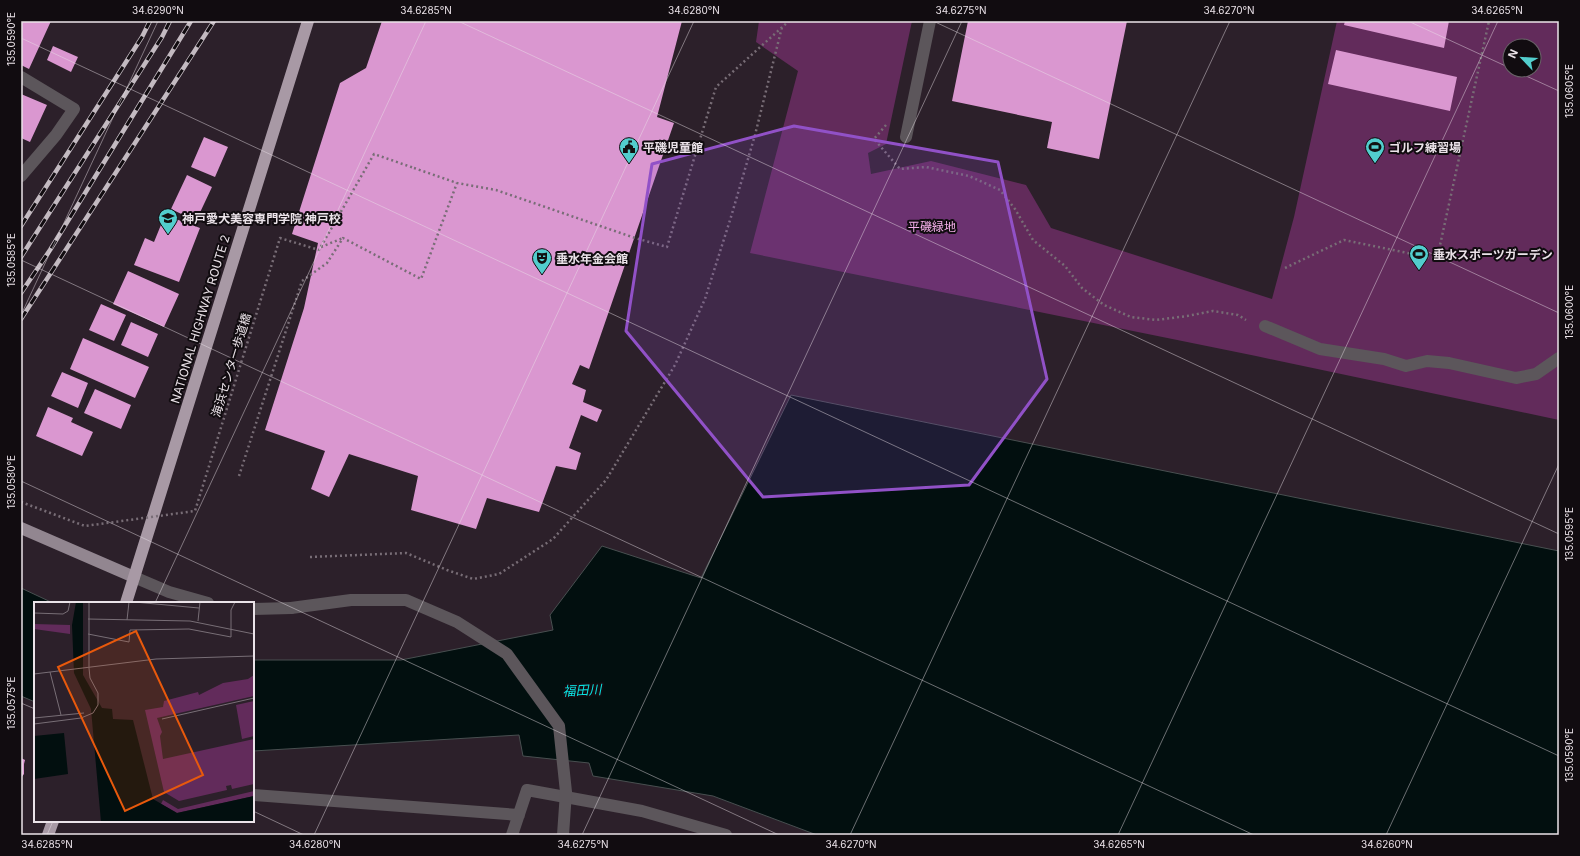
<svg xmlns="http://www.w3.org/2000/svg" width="1580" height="856" font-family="Inter,'Noto Sans JP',sans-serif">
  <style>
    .green { fill: #622b5b; fill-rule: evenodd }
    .water { fill: #020f0f; stroke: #484f50 }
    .building { fill: #da97d0 }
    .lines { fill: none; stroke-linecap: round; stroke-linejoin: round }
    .path { stroke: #786d76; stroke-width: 2.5; stroke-dasharray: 2 3; stroke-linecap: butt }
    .minor { stroke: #5c565b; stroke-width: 12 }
    .major { stroke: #928690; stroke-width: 12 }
    .highway { stroke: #a899a5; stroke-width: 12 }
    .rail-casing { stroke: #c3bac1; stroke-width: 4.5 }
    .rail { stroke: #110c10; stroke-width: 3; stroke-dasharray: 9; stroke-linecap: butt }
    .path-bridge { stroke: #786d76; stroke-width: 2.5; stroke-dasharray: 2 3; stroke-linecap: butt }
    .minor-bridge { stroke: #5c565b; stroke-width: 12 }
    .marked { fill: #9151c7; fill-opacity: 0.2; stroke: #9151c7; stroke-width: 3; stroke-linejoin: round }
    .ticks { fill: none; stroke: #ebe3e9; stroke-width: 1; stroke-opacity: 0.45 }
    .labels { text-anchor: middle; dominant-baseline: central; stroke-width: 4; stroke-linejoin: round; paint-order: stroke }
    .poi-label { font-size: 12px; font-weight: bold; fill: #ebe3e9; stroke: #110c10; text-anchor: start }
    .park-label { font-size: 12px; fill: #f6b0eb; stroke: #110c10 }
    .street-label { font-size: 12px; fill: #ebe3e9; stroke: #110c10 }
    .water-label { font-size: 13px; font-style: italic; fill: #0be1e1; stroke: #110c10 }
    .inset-road { fill: none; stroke: #786e76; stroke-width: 1 }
    .view { fill: #e8590c; fill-opacity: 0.15; stroke: #e8590c; stroke-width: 2 }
    .inset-edge { fill: none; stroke: #ebe3e9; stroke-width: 2 }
    .neatline { fill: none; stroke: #ebe3e9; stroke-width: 1.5 }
    .ticks-label { font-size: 10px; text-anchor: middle; fill: #ebe3e9 }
  </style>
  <rect width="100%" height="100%" fill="#2c202a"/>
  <!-- green -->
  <path class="green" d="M759 21H912L886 144 868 153 871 174 931 161 1026 185 1051 228 1272 299 1294 217 1337 21H1559V420L1256 356 750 253 798 71 756 42ZM1510 46H1534V70H1510Z"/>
  <!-- water -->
  <path class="water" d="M791 395 1559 551V835H817L713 796 593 776 589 763 523 756 519 735 253 751V660H401L553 630 550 615 602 546 701 578Z
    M21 588 53 603H35V702L21 696Z"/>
  <!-- building -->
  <path class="building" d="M21 21H51L29 69 21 65Z
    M382 21H682L657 117 674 123 589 369 580 365 572 384 586 390 583 402 602 410 597 422 581 415 569 448 581 453 576 470 556 466 539 512 487 498 476 529 411 510 418 476 349 454 329 497 311 489 325 451 265 430 304 308 318 243 292 234 340 83 366 68Z
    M968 21H1127L1099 159 1047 148 1052 122 952 101Z
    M1345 21H1449L1444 48 1344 25Z
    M53 46 78 57 71 72 47 60Z
    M1336 50 1457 77 1450 111 1328 84Z
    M21 94 47 105 30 142 21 138Z
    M204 137 228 147 215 177 191 167Z
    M187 175 212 187 196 221 171 209Z
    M165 215 200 228 179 282 134 265 145 238 154 242Z
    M128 271 179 294 164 327 113 304Z
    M101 304 126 315 114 341 89 330Z
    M131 322 158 334 148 357 121 345Z
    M83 338 149 367 135 398 70 369Z
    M62 372 88 383 78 408 51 396Z
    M95 389 131 405 121 429 84 413Z
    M48 407 73 418 71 422 93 432 82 456 36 436Z
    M21 758 25 760 24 764V774L21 778Z"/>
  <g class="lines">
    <!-- path -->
    <path class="path" d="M886 125 874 139 900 169 926 167 969 176 1000 190 1015 209 1033 240 1065 266 1082 288 1104 305 1131 317 1156 320 1187 316 1213 311 1238 315 1246 320
      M414 168 457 183 496 190 635 238 667 247 716 87 789 21
      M321 247 343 238
      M1285 268 1344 240 1437 259 1489 21
      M239 476 302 281 327 263 343 238 421 279 457 183
      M310 557 406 553 447 570 473 579 499 574 553 539 606 480 675 365 705 299 731 217 755 135 782 27"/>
    <!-- minor -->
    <path class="minor" d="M21 77 74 109 56 135 21 176
      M906 137 930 21
      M1265 326 1320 349 1384 359 1406 366 1427 361 1449 363 1516 378 1536 374 1559 358
      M134 577 169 592 208 603
      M253 609 291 608
      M253 795 519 815
      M512 835 527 790 642 811 726 835"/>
    <!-- major -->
    <path class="major" d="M21 528 134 577"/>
    <!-- highway -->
    <path class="highway" d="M126 603 308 21
      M48 835 53 821"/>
    <defs>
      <path id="rail" d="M21 226 142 37 150 21
        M21 257 162 37 170 21
        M21 293 50 250 191 21
        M21 319 214 21"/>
    </defs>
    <!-- rail casing -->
    <use href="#rail" class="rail-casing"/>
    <!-- rail -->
    <use href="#rail" class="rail"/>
    <!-- path-bridge -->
    <path class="path-bridge" d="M21 502 85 526 195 511 280 238 319 250 374 154 414 168"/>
    <!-- minor-bridge -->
    <path class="minor-bridge" d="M291 608 351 600H406L457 622 507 654 559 726 566 792 563 835"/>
  </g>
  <!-- marked area -->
  <path class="marked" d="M794 126 998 162 1047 379 969 485 763 497 626 331 652 164Z"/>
  <!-- ticks -->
  <path class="ticks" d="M458 21 1559 534M933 21 1559 313M1408 21 1510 68M21 38 1559 756M1513 70 1559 91M21 260 1254 835M21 315 158 21M21 481 779 835M155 603 426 21M21 703 35 709M253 811 304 835M47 835 53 821M314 835 694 21M582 835 962 21M850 835 1230 21M1118 835 1498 21M1386 835 1559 464"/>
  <!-- icons -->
  <defs>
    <symbol id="civic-pin" viewBox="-11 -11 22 30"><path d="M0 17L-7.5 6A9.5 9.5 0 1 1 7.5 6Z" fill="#52cdcd" stroke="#110c10"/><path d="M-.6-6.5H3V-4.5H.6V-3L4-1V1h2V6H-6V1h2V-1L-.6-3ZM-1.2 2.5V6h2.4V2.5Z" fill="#111"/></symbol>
    <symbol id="stadium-pin" viewBox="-11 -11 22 30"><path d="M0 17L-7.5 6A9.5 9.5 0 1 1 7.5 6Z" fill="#52cdcd" stroke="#110c10"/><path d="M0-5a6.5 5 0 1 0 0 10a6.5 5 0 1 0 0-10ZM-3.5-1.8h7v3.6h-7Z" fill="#111"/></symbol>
    <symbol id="school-pin" viewBox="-11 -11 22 30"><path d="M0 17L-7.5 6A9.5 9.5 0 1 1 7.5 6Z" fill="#52cdcd" stroke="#110c10"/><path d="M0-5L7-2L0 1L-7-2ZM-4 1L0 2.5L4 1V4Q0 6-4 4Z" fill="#111"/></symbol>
    <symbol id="theatre-pin" viewBox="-11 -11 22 30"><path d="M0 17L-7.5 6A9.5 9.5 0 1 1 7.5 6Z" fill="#52cdcd" stroke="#110c10"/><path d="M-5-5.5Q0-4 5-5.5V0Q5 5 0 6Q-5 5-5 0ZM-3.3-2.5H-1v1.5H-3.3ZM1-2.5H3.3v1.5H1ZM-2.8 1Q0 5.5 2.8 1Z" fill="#111"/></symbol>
  </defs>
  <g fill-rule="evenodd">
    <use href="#civic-pin" x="618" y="136" width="22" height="30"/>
    <use href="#stadium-pin" x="1364" y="136" width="22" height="30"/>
    <use href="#school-pin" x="157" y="207" width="22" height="30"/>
    <use href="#stadium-pin" x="1408" y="243" width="22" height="30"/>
    <use href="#theatre-pin" x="531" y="247" width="22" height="30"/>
  </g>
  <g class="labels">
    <!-- poi labels -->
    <g class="poi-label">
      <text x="643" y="147">平磯児童館</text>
      <text x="1389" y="147">ゴルフ練習場</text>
      <text x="182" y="218">神戸愛犬美容専門学院 神戸校</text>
      <text x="1433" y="254">垂水スポーツガーデン</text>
      <text x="556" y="258">垂水年金会館</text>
    </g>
    <!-- park labels -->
    <g class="park-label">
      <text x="932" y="226">平磯緑地</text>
    </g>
    <!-- street labels -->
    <g class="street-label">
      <text transform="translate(200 319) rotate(-73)">NATIONAL HIGHWAY ROUTE 2</text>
      <text transform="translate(231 365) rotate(-73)">海浜センター歩道橋</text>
    </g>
    <!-- water labels -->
    <g class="water-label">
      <text transform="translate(582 690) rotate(-3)">福田川</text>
    </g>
  </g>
  <!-- overview -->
  <g transform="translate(34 602)">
    <rect width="220" height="220" fill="#2c202a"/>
    <path d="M0 22 36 23V32L0 27ZM220 73V94L123 116 128 130 126 134 129 157 220 137V182L198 187 197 183 192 184 193 188 145 199 130 190 111 108 129 105 130 99 164 90 165 93 189 81 214 77ZM220 99V134L208 137 202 103ZM220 189V194L143 211 127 202 129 198 144 207Z" fill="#622b5b"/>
    <path d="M42 0H49V73L68 106 78 107 79 117 99 118 119 197 143 211 220 194V220H67L57 107 40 71 38 23ZM30 131 34 172 0 177V134Z" fill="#020f0f"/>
    <path class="inset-road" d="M100 0 165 6M0 11 29 12 34 9 36 0M54 17 156 19 220 32M93 18 95 0M164 19 166 0M54 32 95 40 96 28 155 27 197 35V8L201 0M55 66V0M16 70 27 113M0 72 122 57 220 54M0 116 50 111M128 117 220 96M0 122 47 116 59 111 64 103V91L56 76 55 66"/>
    <path class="view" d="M102 29 169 173 91 209 24 65Z"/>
    <rect width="220" height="220" class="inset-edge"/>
  </g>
  <!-- border -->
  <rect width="1580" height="856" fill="none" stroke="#110c10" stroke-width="44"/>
  <!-- north arrow -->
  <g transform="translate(1522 58) rotate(295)"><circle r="19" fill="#110c10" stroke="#686267"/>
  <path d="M0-3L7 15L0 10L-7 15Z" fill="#52cdcd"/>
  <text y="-6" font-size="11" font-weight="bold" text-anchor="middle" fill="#ebe3e9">N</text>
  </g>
  <rect x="22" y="22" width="1536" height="812" class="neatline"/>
  <g class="ticks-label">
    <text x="158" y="14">34.6290°N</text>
    <text x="426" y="14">34.6285°N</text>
    <text x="694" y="14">34.6280°N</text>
    <text x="961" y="14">34.6275°N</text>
    <text x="1229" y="14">34.6270°N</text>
    <text x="1497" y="14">34.6265°N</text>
    <text transform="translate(11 39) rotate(-90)" y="4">135.0590°E</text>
    <text transform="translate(1569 91) rotate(-90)" y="4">135.0605°E</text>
    <text transform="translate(11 260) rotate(-90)" y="4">135.0585°E</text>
    <text transform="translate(1569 312) rotate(-90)" y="4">135.0600°E</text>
    <text transform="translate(11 482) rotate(-90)" y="4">135.0580°E</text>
    <text transform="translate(1569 534) rotate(-90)" y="4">135.0595°E</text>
    <text transform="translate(11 703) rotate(-90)" y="4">135.0575°E</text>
    <text transform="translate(1569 755) rotate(-90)" y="4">135.0590°E</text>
    <text x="47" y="848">34.6285°N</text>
    <text x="315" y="848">34.6280°N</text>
    <text x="583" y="848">34.6275°N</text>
    <text x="851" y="848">34.6270°N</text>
    <text x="1119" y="848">34.6265°N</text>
    <text x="1387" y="848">34.6260°N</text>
  </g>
</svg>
